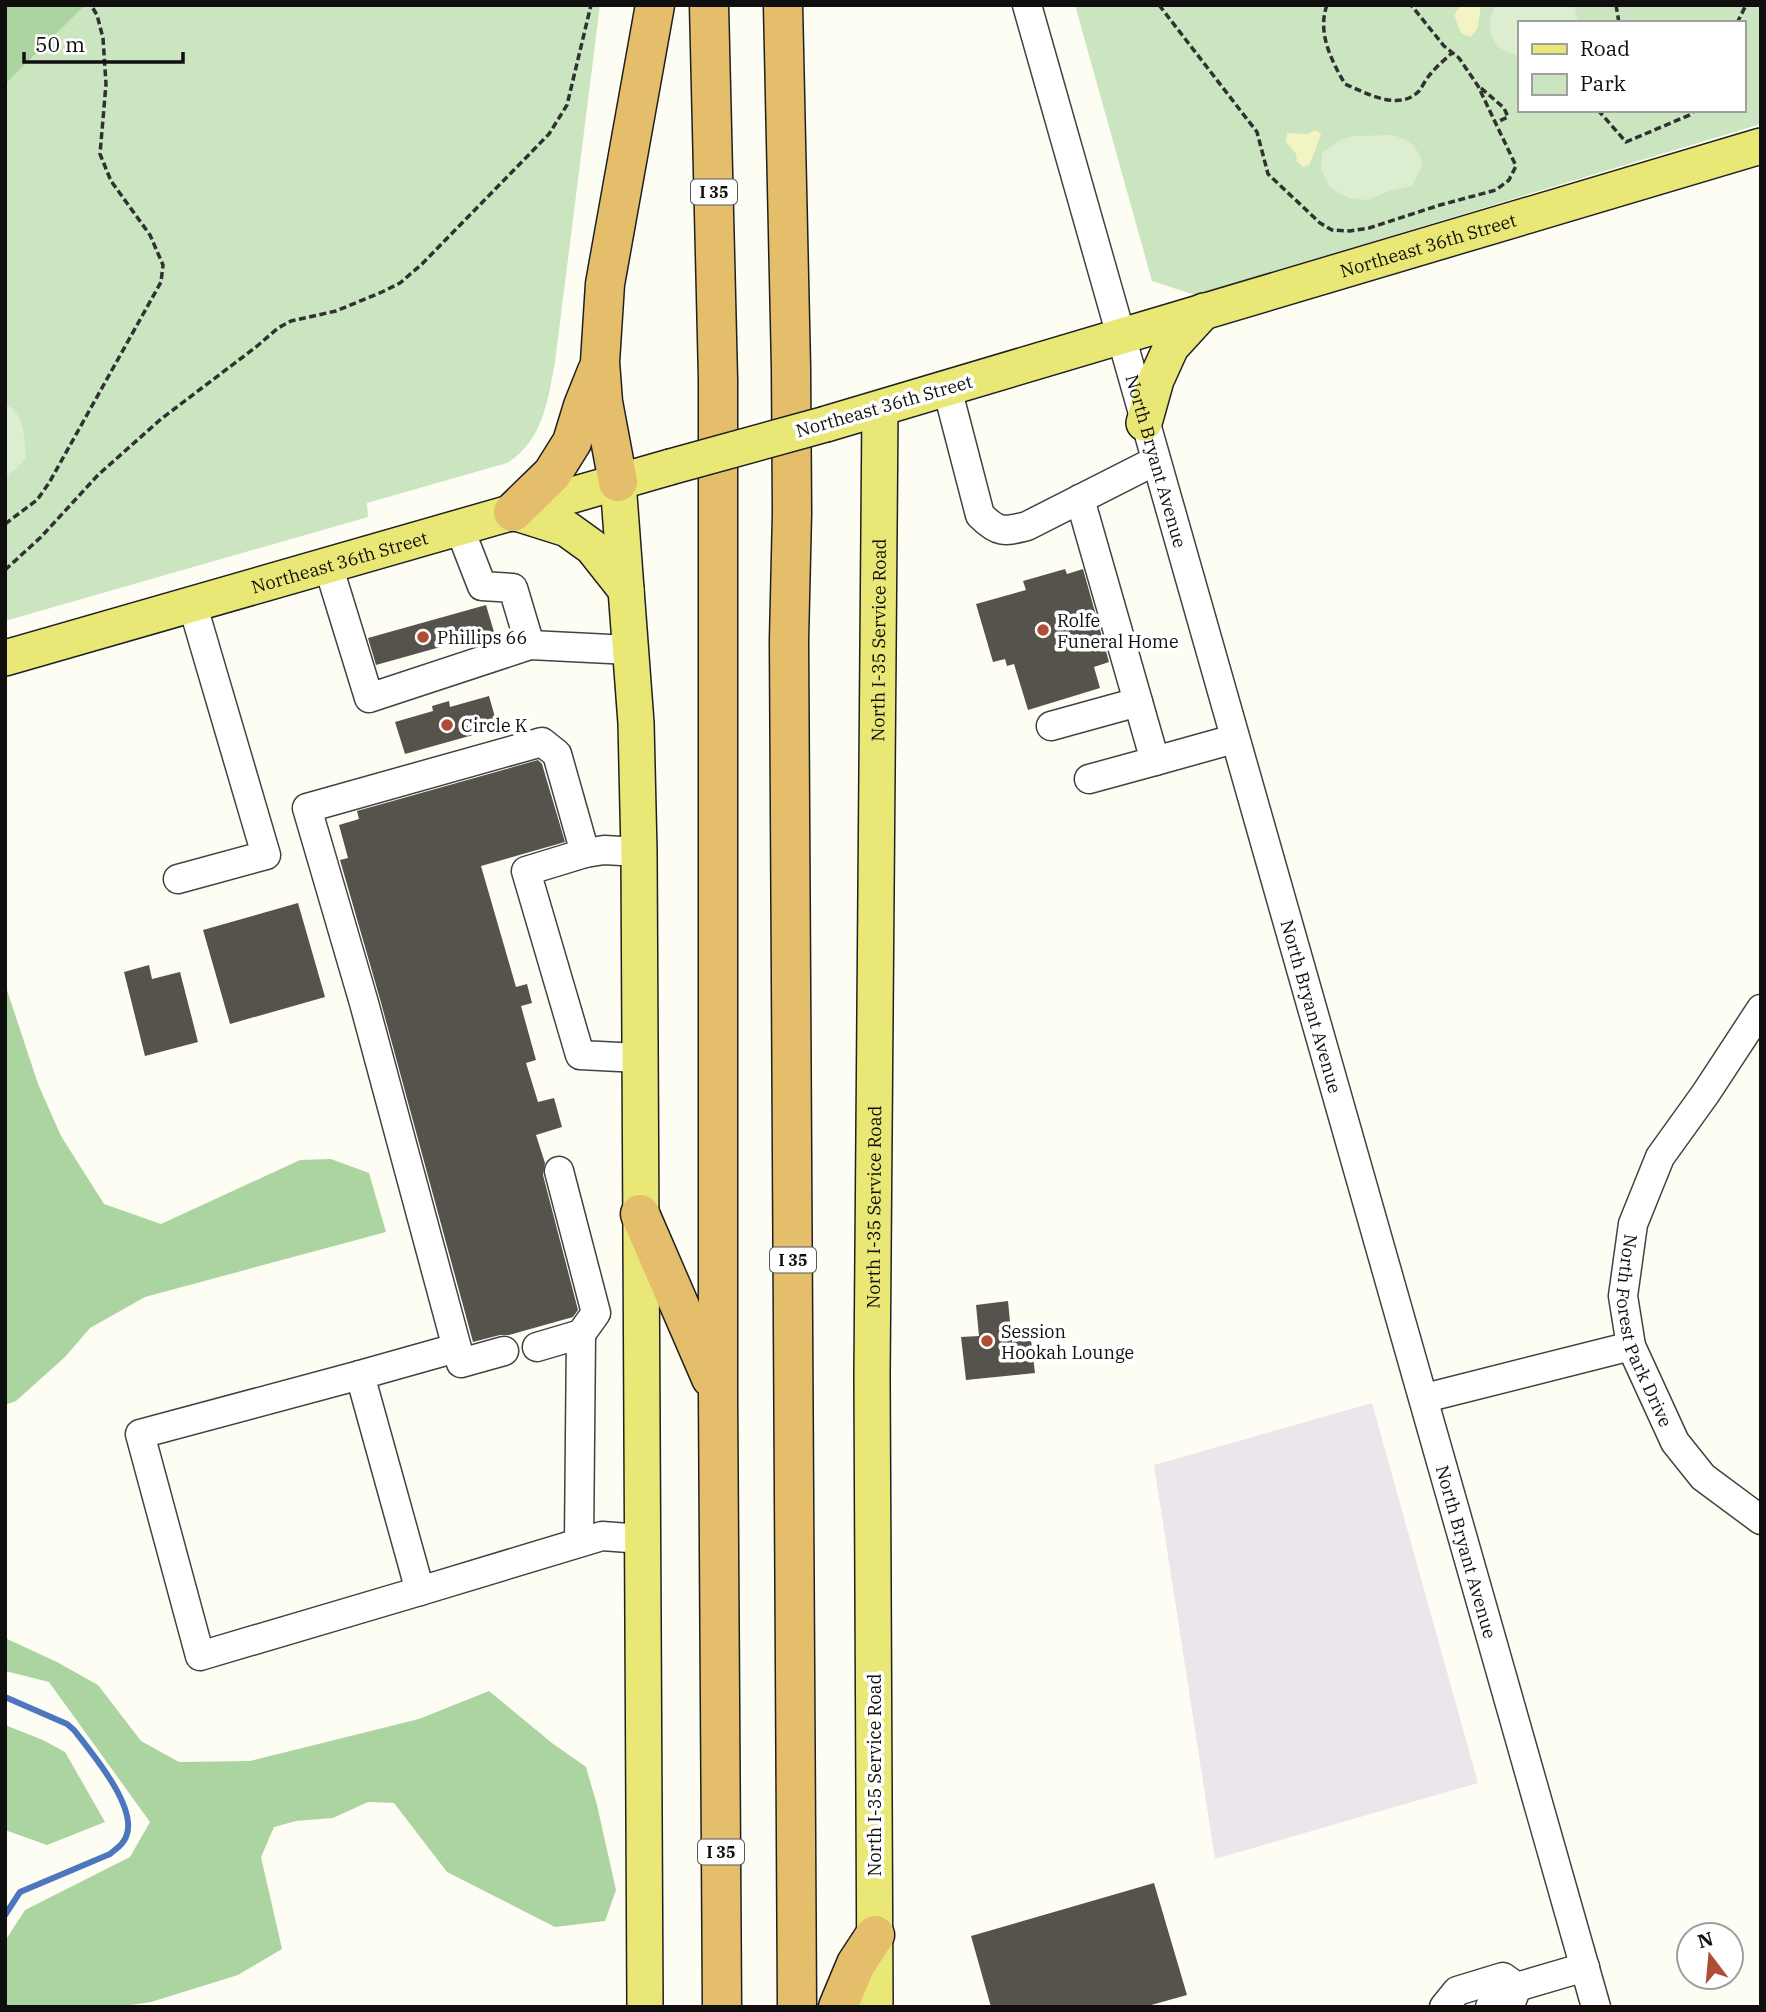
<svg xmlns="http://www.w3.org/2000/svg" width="1766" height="2012" font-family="'IBM Plex Serif',serif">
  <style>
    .industrial { fill: #ece5eb }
    .green { fill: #cae5bf; fill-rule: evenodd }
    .forest { fill: #abd4a0 }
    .sand { fill: #f3f4c4 }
    .pitch { fill: #dcedd0 }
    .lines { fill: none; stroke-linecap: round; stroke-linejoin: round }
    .stream { stroke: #4c76be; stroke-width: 6 }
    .building { fill: #56534d }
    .minor-casing { stroke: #424242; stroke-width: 31 }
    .major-casing { stroke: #202020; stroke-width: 38 }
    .highway-casing { stroke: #202020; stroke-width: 41 }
    .path { stroke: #313131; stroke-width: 3.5; stroke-dasharray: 7 3.5; stroke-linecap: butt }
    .minor { stroke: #fff; stroke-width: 28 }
    .major { stroke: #e9e877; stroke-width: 35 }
    .highway { stroke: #e4be6a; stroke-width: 38 }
    .major-bridge-casing { stroke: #202020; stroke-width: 38; stroke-linecap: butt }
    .major-bridge { stroke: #e9e877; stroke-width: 35 }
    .poi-dot { fill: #b04d36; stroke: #fff; stroke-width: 2.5 }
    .labels { text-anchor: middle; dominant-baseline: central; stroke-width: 7; stroke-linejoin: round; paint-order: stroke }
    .shield { fill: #fff; stroke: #575757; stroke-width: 2 }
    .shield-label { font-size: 16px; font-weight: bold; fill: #0f0f0f }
    .street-label { font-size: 18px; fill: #0f0f0f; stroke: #fff }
    .poi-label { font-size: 18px; fill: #0f0f0f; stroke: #fff; text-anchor: start }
  </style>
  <rect width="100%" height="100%" fill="#fdfdf3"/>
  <!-- industrial -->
  <path class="industrial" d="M1372 1403 1478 1783 1215 1859 1154 1465Z"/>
  <!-- green -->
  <path class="green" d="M5 5H600L555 362C548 400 543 441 507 463L367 503 368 517 5 621Z
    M1075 5H1761V124L1195 295 1152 281ZM1519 23H1743V110H1519Z"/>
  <!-- forest -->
  <path class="forest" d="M5 5H85L5 84Z
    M5 984 38 1084 61 1136 104 1204 161 1224 300 1160 331 1159 369 1173 386 1232 145 1297 90 1328 65 1357 16 1401 5 1405Z
    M5 1638 57 1662 98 1685 141 1741 179 1762 250 1761 419 1719 489 1691 552 1743 586 1767 597 1805 616 1890 605 1921 555 1927 447 1872 394 1803 368 1802 333 1818 296 1821 274 1827 261 1857 282 1949 238 1975 151 2002 118 2007H5V1941L25 1910 130 1857 150 1822 49 1682 5 1671Z
    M5 1725 43 1740 65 1752 105 1822 47 1845 5 1830Z"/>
  <!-- sand -->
  <path class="sand" d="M1461 5H1481L1478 27 1471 37 1461 33 1454 15Z
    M1315 130 1321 133C1319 141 1313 157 1309 165L1303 167 1297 161 1296 154 1286 142 1287 133 1307 134Z"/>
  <!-- pitch -->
  <path class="pitch" d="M1495 5H1569L1575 8 1578 23H1519V55C1491 51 1484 30 1495 5Z
    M1391 135C1410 139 1417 146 1423 164L1412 186 1392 190 1368 200 1348 198 1330 187 1321 170 1322 153 1338 141 1352 136Z
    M5 404C26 414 24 437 26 457 21 467 10 470 5 481Z"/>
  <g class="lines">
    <!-- stream -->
    <path class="stream" d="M5 1697 67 1724 74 1730C91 1752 136 1805 127 1834 125 1843 117 1848 110 1854L20 1892 5 1915"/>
  </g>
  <!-- building -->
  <path class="building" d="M1065 569 1067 574 1083 569 1109 662 1094 667 1100 688 1028 710 1014 664 1007 666 1005 659 993 662 976 604 1026 590 1023 581Z
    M486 605 494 632 376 665 368 638Z
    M489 696 498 728 405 754 395 722 433 711 432 706 449 701 450 707Z
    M538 760 542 764 565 842 481 866 516 987 527 984 532 1003 521 1006 536 1060 526 1063 538 1102 554 1098 562 1127 536 1135 545 1163 543 1175 578 1310 573 1317 509 1335H500L473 1342 380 999 340 860 348 858 339 825 359 819 357 811Z
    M298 903 325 997 230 1024 203 930Z
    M149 965 152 979 180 972 198 1042 145 1056 124 972Z
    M1008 1301 1012 1342 1031 1340 1035 1373 966 1380 961 1337 979 1336 976 1305Z
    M1154 1883 1187 1995 1144 2007H991L971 1936Z"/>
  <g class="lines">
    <defs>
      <g id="minor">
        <path id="s1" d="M1027 5 1596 2007"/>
        <path d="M947 388 980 515C998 533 1004 532 1027 526L1155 461"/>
        <path d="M1080 499 1155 761 1234 739"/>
        <path d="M459 527 482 586 513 588 530 645"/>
        <path d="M328 565 369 698 530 645 630 650"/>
        <path d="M1051 726 1138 702"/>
        <path d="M1089 779 1155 761"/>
        <path d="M585 853 526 871 580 1055 639 1058"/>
        <path d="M178 879 266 855 192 603"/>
        <path id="s2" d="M1761 1009 1706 1093 1660 1157 1633 1224 1623 1296 1631 1346 1675 1442 1703 1477 1761 1520"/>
        <path d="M537 1347 581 1334 596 1313 559 1171"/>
        <path d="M456 1348 360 1375 420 1591 602 1536 642 1539"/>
        <path d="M504 1351 461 1363 364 1003 307 808 542 742 557 754 585 853 604 850 639 852"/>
        <path d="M360 1375 140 1434 200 1656 420 1591"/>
        <path d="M1425 1398 1631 1346"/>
        <path d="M579 1542 581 1334"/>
        <path d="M1517 1987 1585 1967"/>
        <path d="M1444 2007 1457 1991 1503 1977 1517 1987"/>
        <path d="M1490 2007 1512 2000 1517 1987"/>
      </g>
      <g id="major">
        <path d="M1144 423 1156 380 1171 347 1204 311"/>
        <path id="s3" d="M826 424 1761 146"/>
        <path d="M618 482 636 723 639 852 645 2007"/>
        <path d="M513 512 567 529 592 547 626 590"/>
        <path id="s4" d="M5 658 670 467"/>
        <path id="s5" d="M875 2007 872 1375 880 409"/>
      </g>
      <path id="highway" d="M709 5 718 379V1396L722 2007
        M783 5 791 368 792 513 789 640 797 2007
        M618 482 603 402 600 362 605 284 655 5
        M513 512 552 474 572 442 583 406 597 371
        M640 1214 711 1378
        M838 2007 856 1964 875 1935"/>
    </defs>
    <!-- minor casing -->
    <use href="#minor" class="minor-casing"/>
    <!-- major casing -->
    <use href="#major" class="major-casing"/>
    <!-- highway casing -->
    <use href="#highway" class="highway-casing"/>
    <!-- path -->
    <path class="path" d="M1159 5 1257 132 1268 174 1320 223 1332 230 1350 231 1369 228 1440 205 1496 190 1509 180 1516 166 1478 86 1459 58 1444 46 1411 5
      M1327 5C1317 32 1331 60 1345 84 1366 93 1399 112 1419 91 1422 87 1425 81 1428 77 1435 68 1444 60 1452 53
      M1616 5 1619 23
      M1737 23 1746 5
      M1481 88 1504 108 1508 117 1495 123
      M1598 110 1626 142 1692 114 1694 110
      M5 524 37 500 49 483 161 282 163 265 150 235 111 181 100 154 106 84 103 38 97 15 91 5
      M5 570 41 537 98 475 161 419 256 347 278 328 291 321 336 311 382 292 400 283 422 264 549 134 567 105 591 5"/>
    <!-- minor -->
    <use href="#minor" class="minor"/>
    <!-- major -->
    <use href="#major" class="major"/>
    <!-- highway -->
    <use href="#highway" class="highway"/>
    <defs>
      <path id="major-bridge" d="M670 467 826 424"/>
    </defs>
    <!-- major-bridge casing -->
    <use href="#major-bridge" class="major-bridge-casing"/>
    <!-- major-bridge -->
    <use href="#major-bridge" class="major-bridge"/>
  </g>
  <!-- markers -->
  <g class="poi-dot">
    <circle cx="1043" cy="630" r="7"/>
    <circle cx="423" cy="637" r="7"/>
    <circle cx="447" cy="725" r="7"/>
    <circle cx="987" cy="1341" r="7"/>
  </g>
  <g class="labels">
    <!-- shield labels -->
    <g class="shield">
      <rect x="691" y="179.5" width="46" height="25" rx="5"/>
      <rect x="770" y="1247.5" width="46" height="25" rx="5"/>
      <rect x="698" y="1839.5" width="46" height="25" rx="5"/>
    </g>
    <g class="shield-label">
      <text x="714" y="192">I 35</text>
      <text x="793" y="1260">I 35</text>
      <text x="721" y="1852">I 35</text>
    </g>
    <!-- street labels -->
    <g class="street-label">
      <text stroke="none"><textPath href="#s3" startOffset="628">Northeast 36th Street</textPath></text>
      <text transform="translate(884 406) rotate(-16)">Northeast 36th Street</text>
      <text stroke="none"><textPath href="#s1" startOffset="474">North Bryant Avenue</textPath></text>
      <text stroke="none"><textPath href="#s4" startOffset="348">Northeast 36th Street</textPath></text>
      <text stroke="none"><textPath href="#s5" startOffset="1367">North I-35 Service Road</textPath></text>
      <text stroke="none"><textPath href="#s1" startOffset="1041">North Bryant Avenue</textPath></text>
      <text stroke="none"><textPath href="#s5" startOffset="800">North I-35 Service Road</textPath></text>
      <text stroke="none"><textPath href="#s2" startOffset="362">North Forest Park Drive</textPath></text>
      <text stroke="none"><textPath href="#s1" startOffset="1608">North Bryant Avenue</textPath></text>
      <text transform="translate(874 1775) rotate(-90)">North I-35 Service Road</text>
    </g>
    <!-- poi labels -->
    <g class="poi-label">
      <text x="1057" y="620">Rolfe<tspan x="1057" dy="21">Funeral Home</tspan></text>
      <text x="437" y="637">Phillips 66</text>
      <text x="461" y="725">Circle K</text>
      <text x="1001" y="1331">Session<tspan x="1001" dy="21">Hookah Lounge</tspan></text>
    </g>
  </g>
  <!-- border -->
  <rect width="1766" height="2012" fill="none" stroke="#0f0f0f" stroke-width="14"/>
  <!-- legend -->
  <rect x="1518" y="21" width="228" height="91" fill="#ffffff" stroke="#9f9f9f" stroke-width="2"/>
  <rect x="1532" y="44" width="35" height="10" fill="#e9e877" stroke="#9f9f9f" stroke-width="2"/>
  <text x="1580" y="56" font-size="21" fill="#0f0f0f">Road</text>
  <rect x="1532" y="74" width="35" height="21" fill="#cae5bf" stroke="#9f9f9f" stroke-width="2"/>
  <text x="1580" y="91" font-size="21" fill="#0f0f0f">Park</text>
  <!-- north arrow -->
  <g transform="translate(1710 1956) rotate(344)"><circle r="33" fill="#ffffff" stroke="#9f9f9f" stroke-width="2"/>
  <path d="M0-5L12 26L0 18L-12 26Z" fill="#b04d36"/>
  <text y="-10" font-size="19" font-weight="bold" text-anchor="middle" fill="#0f0f0f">N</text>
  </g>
  <!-- scale -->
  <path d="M24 52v10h159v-10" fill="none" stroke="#0f0f0f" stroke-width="3.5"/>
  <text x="35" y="52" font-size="21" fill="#0f0f0f" stroke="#ffffff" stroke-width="5" paint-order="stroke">50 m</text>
</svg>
